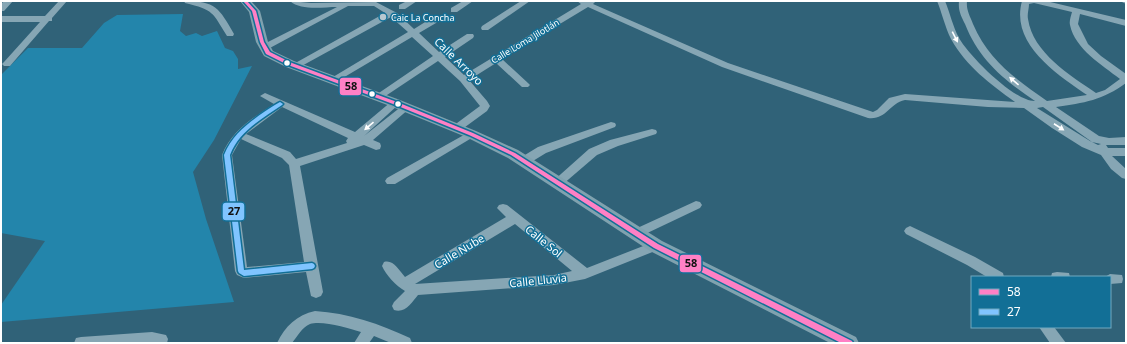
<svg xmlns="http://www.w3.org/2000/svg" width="1127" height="344" font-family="'Noto Sans',sans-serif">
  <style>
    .green { fill: #2385ab }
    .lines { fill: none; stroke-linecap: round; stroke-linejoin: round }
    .street { fill: #86a6b4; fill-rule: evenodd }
    .secondary { fill: #80a2af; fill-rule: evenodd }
    .bus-1-casing { stroke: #126f96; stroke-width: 3 }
    .bus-2-casing { stroke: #126f96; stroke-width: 3 }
    .bus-1 { fill: #ff80c5; fill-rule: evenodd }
    .bus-2 { fill: #80c4ff; fill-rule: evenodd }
    .oneway { fill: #fff }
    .poi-dot { fill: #b7c8d0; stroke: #126f96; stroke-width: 1.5 }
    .bus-dot { fill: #fff; stroke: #126f96; stroke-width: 1.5 }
    .labels { text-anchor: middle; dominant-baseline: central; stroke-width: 3; stroke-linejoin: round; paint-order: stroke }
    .far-poi-label { font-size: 9px; fill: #fff; stroke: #126f96; text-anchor: start }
    .far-street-label { font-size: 9px; fill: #fff; stroke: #126f96 }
    .street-label { font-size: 11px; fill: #fff; stroke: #126f96 }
    .line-badge { stroke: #126f96; stroke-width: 1.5 }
    .pale-badge-label { font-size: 11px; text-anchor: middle; font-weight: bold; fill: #111 }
  </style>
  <rect width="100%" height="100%" fill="#306278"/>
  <!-- green -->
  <path class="green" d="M183 14 180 31 186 36 196 33 202 36 217 31 225 48 233 51 238 59V69L252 66 214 140 193 172 206 219 234 302 1 322V305L45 241 1 233V75L28 48H82L104 23 117 15Z"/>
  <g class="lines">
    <!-- street -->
    <path class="street" d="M4 1H13L4 11H1V4Z
      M59 1H67L52 18V21H49L10 66H4L2 64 4 62 40 22H1V16H45Z
      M184 1C216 1 219 8 234 34L233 36H227C212 12 214 10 185 3Z
      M290 1 311 3 376 2 397 13 414 29 430 19H436L437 21 436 23 419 33 439 52 467 34H473L474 36 473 38 445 57 464 75 581 4 577 1H596L593 4 728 63 873 112 877 110 889 98 905 94 1015 102C990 84 966 66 951 39 945 27 942 13 937 1H945C950 13 953 27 959 38 969 56 1015 102 1035 101 1004 80 979 60 965 24 961 16 958 10 959 1H967C966 10 970 16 973 24 989 61 1016 79 1047 101L1087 95C1057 74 1010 44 1022 1H1046L1126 20V26L1080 14 1078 24 1088 44 1101 56 1126 74V83C1103 100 1084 103 1056 107L1099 136 1109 138 1126 137V145H1106L1108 148H1126V156H1112L1126 169V179L1122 178 1111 169 1101 155 1082 147 1052 128 1024 108 988 107 905 100C888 104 887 120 868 118L722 67 588 7 502 59 528 83 530 85 528 87H522L496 63 469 80 487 101 490 106 487 111 461 130H453L452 128 453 126 480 106 460 81 438 61 381 99 378 100 373 97 433 56 412 37 336 82 333 83 328 80 408 32 391 17 298 68 295 69 290 66 385 13 374 6H348L268 49H262L261 47 262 45 337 7C323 7 301 11 290 1ZM1034 3 1072 12C1071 16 1069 21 1070 25 1075 49 1102 65 1120 79L1105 90 1096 93C1070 75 1033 53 1028 19 1027 14 1029 9 1029 4ZM1043 107 1092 142 1101 144 1098 145 1090 141 1037 108Z
      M407 1H417L405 9H399V5Z
      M463 1H473L457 12H451V8Z
      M521 1H530L488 30H482L481 28 482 26Z
      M1120 1H1126V4Z
      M265 93 355 132 392 101H398L400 103 398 105 364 136 402 106H408L410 108 373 140 380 143 381 146 380 149 376 150 364 145 300 166 323 292 321 296 316 298 311 296 306 272 244 278 237 275 235 271 222 155C232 130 253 118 274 104L260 96ZM282 107 348 138 346 141 347 143 296 159 290 152 246 134ZM241 139 282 158 289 165 304 262 247 267 232 155Z
      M611 122 615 123 616 125 615 127 546 153 528 164H520L519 161 520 158 538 147Z
      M652 129 656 130 657 132 656 134 618 146 597 155 562 185H554L552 182 589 149 610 140Z
      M471 131 476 134 475 136 395 184H387L385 181 387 178Z
      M696 201 700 202 702 205 700 208 641 236 637 238 633 236 631 233 633 230Z
      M503 204 507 205 587 268 656 241 660 243 662 246 660 249 585 279 554 285 418 295C412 302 405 314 394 310L392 306 394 302 405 291C396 286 386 275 382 266L384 262C393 259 399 270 405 277L506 217 497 208 499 205ZM515 224 572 271 554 275 415 284Z
      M910 226 975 257 1003 273 1004 277H987L967 265 906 234 904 231 906 228Z
      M1057 272 1069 273 1070 277H1051L1052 273Z
      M1110 274 1122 275 1123 279 1122 283 1110 284V277H1105Z
      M315 311C348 313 380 324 410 338L412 343H391L374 336 369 343H354L361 332C348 328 322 320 310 324 302 327 297 337 292 343H277C285 326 297 315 315 311Z
      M1039 327H1054L1066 343H1050Z
      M152 332 166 335 168 339 167 343H74L76 338 81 337Z"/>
    <!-- secondary -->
    <path class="secondary" d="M240 1H251L260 11 268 42 273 51 294 61 400 100 476 131 518 150 662 241 856 337 859 343H830L650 251 508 158 466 137 390 106 286 67 264 56 256 42 249 12Z"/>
    <defs>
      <path id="bus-1" d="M243 1H247L256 11 264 42 270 52 292 63 397 102 473 133 515 153 658 244 852 341 853 343H841L654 248 511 155 469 135 393 104 288 65 266 54 260 42 252 11Z"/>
      <path id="bus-2" d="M280 102 283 104 282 105C262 119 239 131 230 155L244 270 312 263 314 264 315 266 314 268 312 269 244 276 239 273 238 271 224 155C232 135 247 124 264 112 269 109 274 105 280 102Z"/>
    </defs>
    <!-- bus-1 casing -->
    <use href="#bus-1" class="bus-1-casing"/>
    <!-- bus-2 casing -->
    <use href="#bus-2" class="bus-2-casing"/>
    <!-- bus-1 -->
    <use href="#bus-1" class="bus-1"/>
    <!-- bus-2 -->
    <use href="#bus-2" class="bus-2"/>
  </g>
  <!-- one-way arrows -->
  <defs><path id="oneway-solid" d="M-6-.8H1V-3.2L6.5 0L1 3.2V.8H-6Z"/></defs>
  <g class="oneway">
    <use href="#oneway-solid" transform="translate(955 37) rotate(63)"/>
    <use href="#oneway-solid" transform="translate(1014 81) rotate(-140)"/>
    <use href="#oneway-solid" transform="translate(369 126) rotate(139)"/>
    <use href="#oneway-solid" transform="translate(1059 127) rotate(33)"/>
  </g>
  <!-- markers -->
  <circle class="poi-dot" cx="383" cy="17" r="4"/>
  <g class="bus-dot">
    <circle cx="287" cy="63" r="3.5"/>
    <circle cx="372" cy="94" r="3.5"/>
    <circle cx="398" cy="104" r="3.5"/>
  </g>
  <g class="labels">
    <!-- far-poi labels -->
    <g class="far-poi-label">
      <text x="391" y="17">Caic La Concha</text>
    </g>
    <!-- far-street labels -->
    <g class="far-street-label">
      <text transform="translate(525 41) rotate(-31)">Calle Loma Jilotlán</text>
    </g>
    <!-- street labels -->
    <g class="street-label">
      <text transform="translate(459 61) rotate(44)">Calle Arroyo</text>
      <text transform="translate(544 241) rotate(39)">Calle Sol</text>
      <text transform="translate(459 251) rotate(-31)">Calle Nube</text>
      <text transform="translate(538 280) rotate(-6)">Calle Lluvia</text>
    </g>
  </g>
  <g class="line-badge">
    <rect x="339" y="77" width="23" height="19" rx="4" fill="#ff80c5"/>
    <rect x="222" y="202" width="23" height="19" rx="4" fill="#80c4ff"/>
    <rect x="679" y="254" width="23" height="19" rx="4" fill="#ff80c5"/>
  </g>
  <g class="pale-badge-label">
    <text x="351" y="90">58</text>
    <text x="234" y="215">27</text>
    <text x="691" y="267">58</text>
  </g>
  <!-- border -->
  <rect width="1127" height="344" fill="none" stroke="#ffffff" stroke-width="4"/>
  <!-- legend -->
  <rect x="971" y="276" width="140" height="52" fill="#126f96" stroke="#71a9c0"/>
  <rect x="979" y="289" width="20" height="6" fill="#ff80c5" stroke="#71a9c0"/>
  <text x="1007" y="296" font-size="12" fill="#ffffff">58</text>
  <rect x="979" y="309" width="20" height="6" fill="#80c4ff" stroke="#71a9c0"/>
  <text x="1007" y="316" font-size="12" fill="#ffffff">27</text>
</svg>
